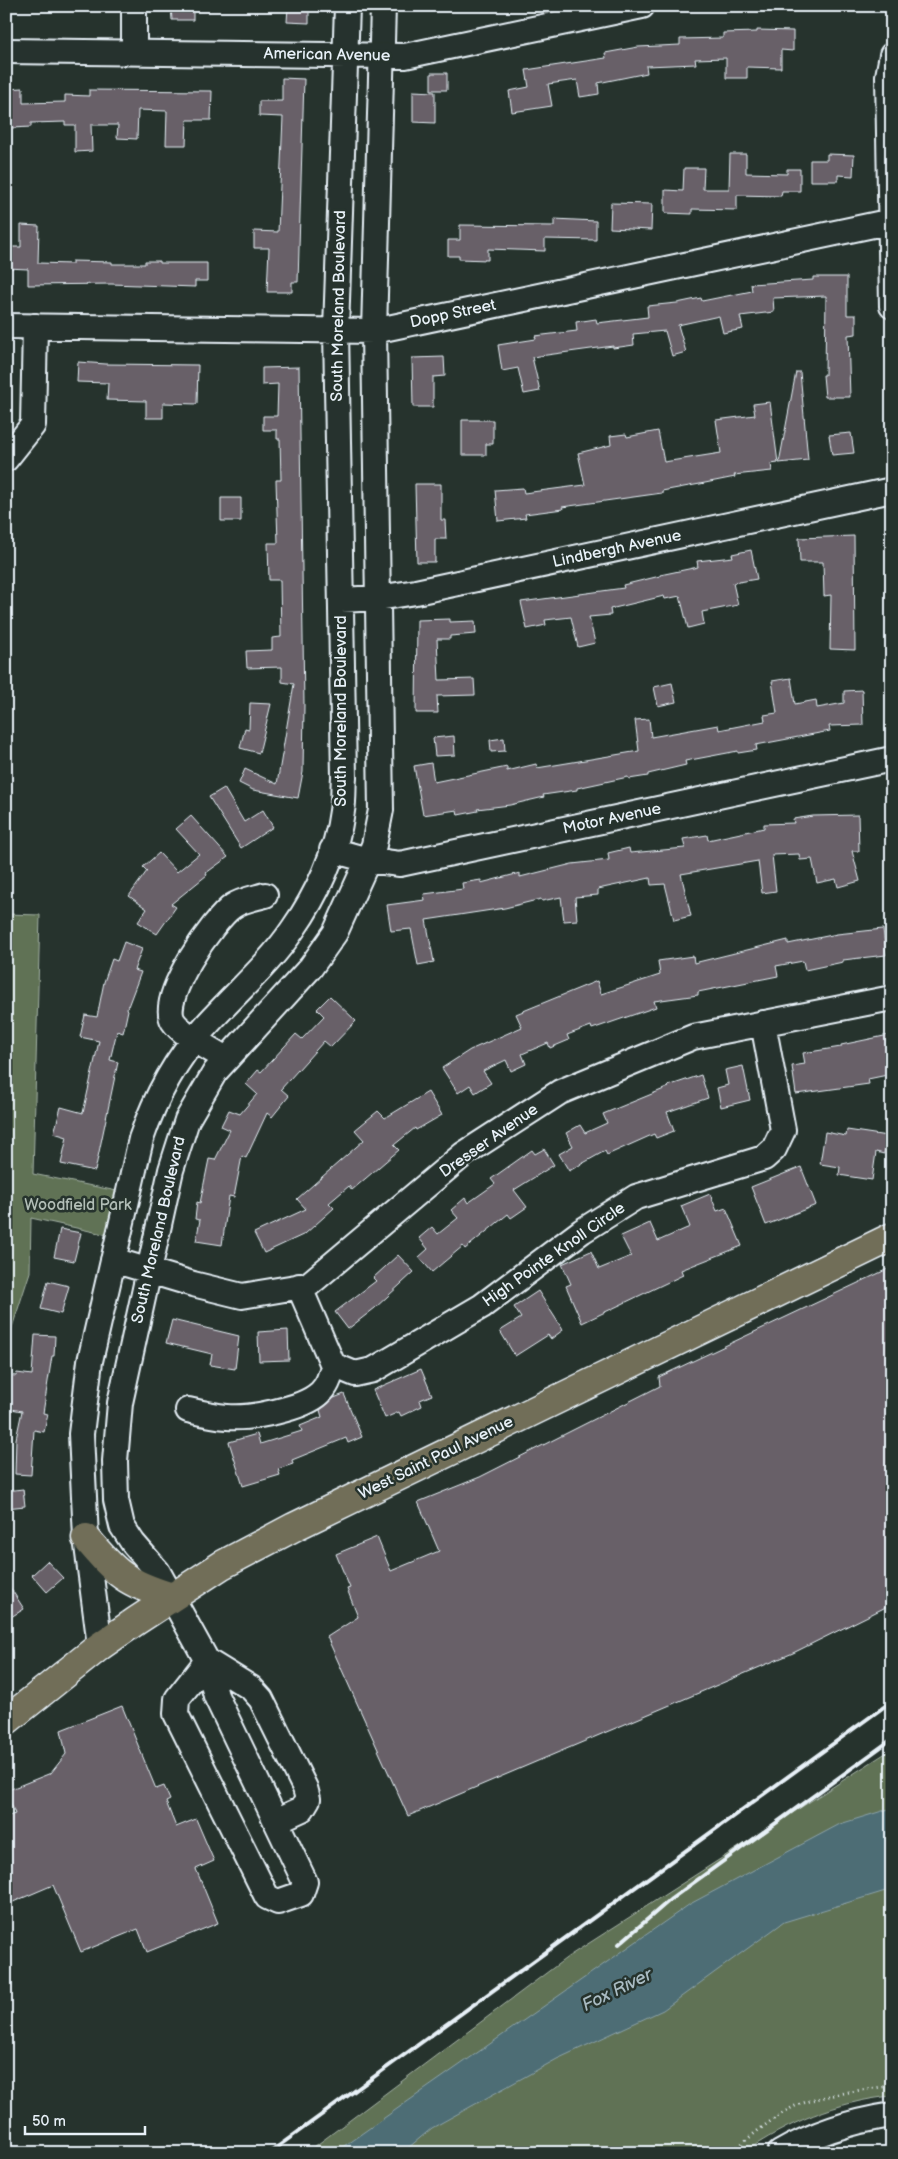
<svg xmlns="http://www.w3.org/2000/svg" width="898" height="2159" font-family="'Balsamiq Sans',sans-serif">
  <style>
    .green { fill: #607255; stroke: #a4b2a6 }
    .water { fill: #4d6d74; stroke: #8ba2a9 }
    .building { fill: #686068; stroke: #e8f1f8 }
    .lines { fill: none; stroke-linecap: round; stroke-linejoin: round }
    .minor-casing { stroke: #e8f1f8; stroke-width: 28 }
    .major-casing { stroke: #e8f1f8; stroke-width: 31 }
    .path { stroke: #e8f1f8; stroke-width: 3; stroke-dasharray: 1 4; stroke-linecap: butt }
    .minor { stroke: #26332d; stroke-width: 24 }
    .major { stroke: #716e59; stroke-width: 28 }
    .rail { stroke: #e8f1f8; stroke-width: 4 }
    .labels { text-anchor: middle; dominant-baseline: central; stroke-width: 5; stroke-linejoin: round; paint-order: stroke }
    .street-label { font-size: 16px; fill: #e8f1f8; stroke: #26332d }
    .park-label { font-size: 16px; fill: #b2beb7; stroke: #26332d }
    .water-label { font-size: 18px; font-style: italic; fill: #aabcc3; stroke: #26332d }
  </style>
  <rect width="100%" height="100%" fill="#26332d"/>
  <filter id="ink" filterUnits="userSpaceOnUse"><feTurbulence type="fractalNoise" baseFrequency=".02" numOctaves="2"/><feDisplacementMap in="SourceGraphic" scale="10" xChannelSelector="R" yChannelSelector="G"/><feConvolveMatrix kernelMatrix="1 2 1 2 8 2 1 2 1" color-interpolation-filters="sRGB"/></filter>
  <g filter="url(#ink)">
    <!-- green -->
    <path class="green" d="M6 914 40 915 33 1174 117 1191 108 1235 31 1218 30 1272 6 1346Z
      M892 1749V2096C838 2101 787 2123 743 2153H306L569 1956Z"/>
    <!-- water -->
    <path class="water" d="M892 1808V1889L784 1922 663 2010 557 2059 432 2128 402 2153H334L690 1904 840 1824Z"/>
    <!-- building -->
    <path class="building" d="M171 6H193V20H172Z
      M288 6H309V23L287 22Z
      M757 30 793 31V51L781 50V68L747 67V78H726V58L695 59 696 64 646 66 647 73 598 83 599 94 580 97 577 80 548 84 552 106 512 112 509 91 529 87 526 70 606 58 605 53 638 47 680 45V39L723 38V33L757 32Z
      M431 73H447V90H431Z
      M282 78 304 79 298 282H292V292H267L269 248H254V231L278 232 283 117 259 116V101H282Z
      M23 88V103L65 102V95L89 96V90L212 91 211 120H187L186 145H166L167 111 138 110 137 139 117 138 118 125H91L92 151 75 152V125H65V122L31 123V127L12 128V107H6V89Z
      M413 91 435 92V123L413 122Z
      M730 154H746V173L787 174V169H800V191H782L781 196 737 195V210L692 209V214L665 213V190L683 191 684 168H704L703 189H729Z
      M827 154 854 155 853 176 838 175V181H810V160H827Z
      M611 203 652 204 651 230 610 228Z
      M554 219 596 221V240L545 239V251L488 249V260L459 259V256H448V240H460V225L554 226Z
      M21 225 39 226 38 263 72 264V261L112 262V264H145V261H159V263H207V281H195V287L111 284 28 285V269L6 268V247H21Z
      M813 277H847V315H856V334L848 335 850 397H825L823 375H825L826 296 773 298 774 312 740 316 743 329 723 333 719 316 678 325 686 352 672 356 665 331 633 334 634 345 613 348V346L532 357 540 391 524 394 518 368 502 371 498 345 536 339 535 336 577 331 576 322 596 319 597 323 648 317 647 306 677 303 701 298 702 301 752 291 751 284 813 280Z
      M444 357 445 376 433 377V407H413L412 358Z
      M78 362 106 364 198 365 197 404 163 403V418H146V401L107 400 108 383 77 382Z
      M299 367 304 705 303 772 298 798 253 790 239 783 245 769 277 784 294 684 282 682V667L247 668 246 651 272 650V638L281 637 280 580H269L268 543H278L276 480H281L280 439H277V430H263V416H277L278 384 262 385V368Z
      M796 372H800L808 460 779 463Z
      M770 402 778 463 771 464 772 471 734 475 735 477 700 484 662 491V493L562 507 563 509 525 514 526 518 498 521 495 490 523 488 524 493 585 485 578 453 611 445 610 436 626 434 627 437 658 431 664 462 721 453 716 420 755 415 753 404Z
      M462 420H493V444H486V455H462Z
      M851 433 854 453 832 455 829 435Z
      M415 484H441V520H445L446 539H435V562H417Z
      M221 498H241V521H221Z
      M854 536 855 650 830 649 831 595 824 596 823 562H800L799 538Z
      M751 550 757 579 733 583 738 605 702 612 704 624 688 628 680 596 665 599 664 596 610 609 611 615 589 617 595 643 578 647 571 617 545 620 546 625 527 629 521 602 624 588 623 585 660 576V575L698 567 697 561 733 557 732 554Z
      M450 619V622L475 621 476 634 450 636V639H437L439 680 474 679 475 695 437 696 438 713H416L417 620Z
      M791 678 795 704 816 700 817 708 844 703V691L862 690 863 725 829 726 830 731 756 745 757 750 738 753V751L685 761 686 765 648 774V776L629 779 628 777 577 788V790L543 795 544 797 510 805 477 809 478 811 458 815 457 810 423 815 414 766 431 763 434 782 507 767V771L536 764 537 768 639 751 635 720 649 719 651 737 718 725 719 730 765 721 764 715 777 713 772 681Z
      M672 683 676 702 658 706 654 687Z
      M250 703 271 704 259 753 240 748 245 728 249 729Z
      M454 736 455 755 435 756 433 738Z
      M504 738 505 751 491 752 490 740Z
      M224 788 244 822 263 810 273 827 241 848 209 797Z
      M858 815 859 851H852L860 881 838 887 836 879 817 883 812 859 800 860 799 854 772 855 776 891 762 893 758 861 681 874 691 916 674 920 665 884 651 885 650 878 598 889V895L575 897 577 920 564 921 561 897 542 901 541 899 505 908 426 920 434 962 418 965 411 929 391 931 387 905 425 900 424 894 463 889 462 883 481 880V883L520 873V877L572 864 609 860 608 853 629 848 630 853 685 848 683 839 707 835 708 840 764 828V824L794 823 793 819 813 816Z
      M191 816 228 857 206 873 207 875 171 904 176 907 157 934 138 922 147 909 129 896 147 871 143 867 159 853 177 872 199 854 176 829Z
      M883 929 886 955 843 960V962L805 970 803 961 776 966 778 976 698 992V995L654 1001 656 1007 592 1029 591 1026 567 1035 569 1040 550 1048 548 1043 522 1054 526 1064 511 1071 506 1060 483 1071 491 1083 475 1093 470 1085 458 1093 442 1068 470 1050 522 1027 516 1014 597 981 601 994 660 975 658 961 693 956 694 963 788 940V944L837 934Z
      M124 942 142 949 134 970 141 972 127 1009 128 1010 123 1033 117 1031 110 1060 118 1062 95 1171 61 1164 67 1137 54 1133 61 1107 83 1113 99 1041 80 1037 85 1015 97 1017 104 982 112 959 117 961Z
      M330 996 356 1021 331 1047 324 1041 281 1089 289 1096 272 1117 267 1113 246 1158 242 1156 234 1197 229 1196 222 1245 196 1241 200 1220 195 1219 197 1202 200 1203 209 1159 215 1160 230 1130 221 1126 229 1110 240 1114 257 1094 246 1084 258 1070 261 1072 296 1034 302 1039 324 1016 317 1009Z
      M889 1035 892 1046V1074L868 1079 869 1084 796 1094 792 1066 805 1064 803 1053 841 1047V1045Z
      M743 1066 750 1100 721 1107 717 1088 728 1085 725 1070Z
      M701 1075 708 1098 667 1112 674 1131 656 1138 654 1134 607 1155 605 1151 569 1171 559 1154 573 1146 566 1133 580 1125 585 1133 607 1123 603 1114 669 1087 668 1086Z
      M428 1092 442 1115 416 1130 415 1128 394 1145 399 1150 352 1190 349 1186 329 1203 334 1208 305 1234 264 1253 254 1233 306 1209 297 1199 364 1140 355 1130 378 1111 385 1118Z
      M847 1130 887 1136 884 1154 876 1152 872 1180 839 1175 840 1167 820 1164 825 1132 846 1136Z
      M544 1149 554 1165 514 1190 527 1207 511 1218 508 1214 465 1249 463 1246 432 1272 419 1257 428 1249 419 1238 432 1227 438 1234 458 1218 451 1210 465 1198 468 1203 495 1184 491 1179 532 1150 535 1154Z
      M801 1167 816 1205 766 1225 751 1187Z
      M710 1194 717 1211 726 1208 742 1246 681 1270 683 1275 582 1323 566 1286 571 1284 562 1264 591 1251 599 1269 631 1256 621 1236 650 1223 658 1241 685 1229 690 1227 681 1206Z
      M60 1229 81 1233 74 1261 54 1257Z
      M398 1255 414 1272 375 1308 348 1329 335 1312 376 1281 373 1278Z
      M892 1267V1604L793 1653 408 1816 327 1637 358 1617 347 1589 350 1588 336 1554 377 1537 391 1571 439 1551 418 1502 480 1477 660 1386 659 1377Z
      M48 1281 69 1286 61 1314 41 1309Z
      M538 1291 563 1330 551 1339 548 1335 515 1356 500 1331 521 1318 514 1307Z
      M172 1320 239 1336 235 1369 210 1365 212 1354 166 1343Z
      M288 1330 289 1360 259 1361 258 1332Z
      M35 1335 55 1336 54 1356H52L43 1413 48 1414 44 1432 34 1430 31 1475 15 1474 16 1439 22 1411 6 1408V1375L16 1376 17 1373 32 1375Z
      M421 1369 432 1395 420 1400 422 1406 401 1416 399 1412 385 1418 373 1390Z
      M344 1394 362 1437 348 1443 346 1438 292 1460 293 1464 278 1469 280 1475 243 1486 229 1442 257 1434 260 1444 302 1431 300 1426 322 1417 320 1410 334 1398Z
      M23 1489 25 1506 6 1508V1491Z
      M47 1561 63 1578 47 1592 32 1575Z
      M6 1581 24 1609 6 1620Z
      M122 1706 156 1789 164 1786 170 1800 166 1802 176 1827 196 1819 214 1861 196 1869 218 1923 147 1952 138 1929 81 1952 53 1885 6 1905V1817L15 1814 6 1791 51 1773 66 1754 61 1730Z"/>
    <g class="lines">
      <defs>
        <path id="minor" d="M134 6V52
          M6 51 405 56 642 6
          M892 55 888 76 892 306
          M6 326 374 331 892 221
          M6 459 33 425 35 326
          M341 600 378 598 416 592 892 490
          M332 850 368 860 400 864 892 759
          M226 1059C211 1049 182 1035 173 1021 159 997 213 920 233 906 242 900 255 898 265 895
          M113 1260 193 1284 242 1296 308 1285 464 1154 560 1092 693 1037 892 998
          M333 1365 355 1374 373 1370 482 1306 582 1231 636 1197 764 1158 774 1149 783 1130 763 1023
          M188 1410C201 1413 214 1416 227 1417 250 1419 303 1409 320 1393 328 1386 331 1376 333 1365L299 1286
          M100 1646 86 1538 81 1434 90 1361 141 1139C155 1098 175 1060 204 1028 233 995 269 965 293 929 317 895 337 852 342 811 344 800 343 788 344 777L336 330 347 6
          M207 1661 177 1699 176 1714 267 1897 278 1902 301 1894 305 1882 216 1696 207 1661 158 1572 133 1543 122 1526 116 1500 115 1461 120 1403 171 1170 187 1120 215 1072 311 967 335 933 368 860 374 845 381 810 374 331 383 6
          M207 1661 251 1688 261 1699 305 1788 308 1799 302 1809 276 1821
          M780 2153C814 2133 853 2121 892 2115"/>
        <path id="major" d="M86 1538C116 1574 126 1583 172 1597
          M6 1721 100 1646 136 1621 222 1565 294 1527 892 1237"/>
      </defs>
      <!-- minor casing -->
      <use href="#minor" class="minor-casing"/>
      <!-- major casing -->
      <use href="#major" class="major-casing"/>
      <!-- path -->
      <path class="path" d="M730 2153C750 2137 771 2119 793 2107 814 2097 868 2088 892 2086"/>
      <!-- minor -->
      <use href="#minor" class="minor"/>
      <!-- major -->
      <use href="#major" class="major"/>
      <!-- rail -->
      <path class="rail" d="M619 1944 671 1899 892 1739
        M269 2153 892 1701"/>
    </g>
  </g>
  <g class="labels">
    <!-- street labels -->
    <g class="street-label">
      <text transform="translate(327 55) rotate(1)">American Avenue</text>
      <text transform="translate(339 306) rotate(-89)">South Moreland Boulevard</text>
      <text transform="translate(453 314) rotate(-12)">Dopp Street</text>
      <text transform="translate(617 549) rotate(-12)">Lindbergh Avenue</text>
      <text transform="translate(341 711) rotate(-90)">South Moreland Boulevard</text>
      <text transform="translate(612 819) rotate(-12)">Motor Avenue</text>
      <text transform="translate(489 1141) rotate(-35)">Dresser Avenue</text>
      <text transform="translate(159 1230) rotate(-77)">South Moreland Boulevard</text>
      <text transform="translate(554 1255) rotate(-35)">High Pointe Knoll Circle</text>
      <text transform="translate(436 1458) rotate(-26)">West Saint Paul Avenue</text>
    </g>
    <!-- park labels -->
    <g class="park-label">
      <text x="78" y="1205">Woodfield Park</text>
    </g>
    <!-- water labels -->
    <g class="water-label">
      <text transform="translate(617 1990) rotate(-26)">Fox River</text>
    </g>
  </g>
  <!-- margin -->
  <rect width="898" height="2159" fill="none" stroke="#26332d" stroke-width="25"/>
  <rect x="12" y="12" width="873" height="2134" fill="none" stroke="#e8f1f8" stroke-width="2" filter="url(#ink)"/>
  <!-- scale -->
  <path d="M25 2126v8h120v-8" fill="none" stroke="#e8f1f8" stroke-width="2.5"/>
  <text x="32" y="2126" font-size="15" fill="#e8f1f8" stroke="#26332d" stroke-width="4" paint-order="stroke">50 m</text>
</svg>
